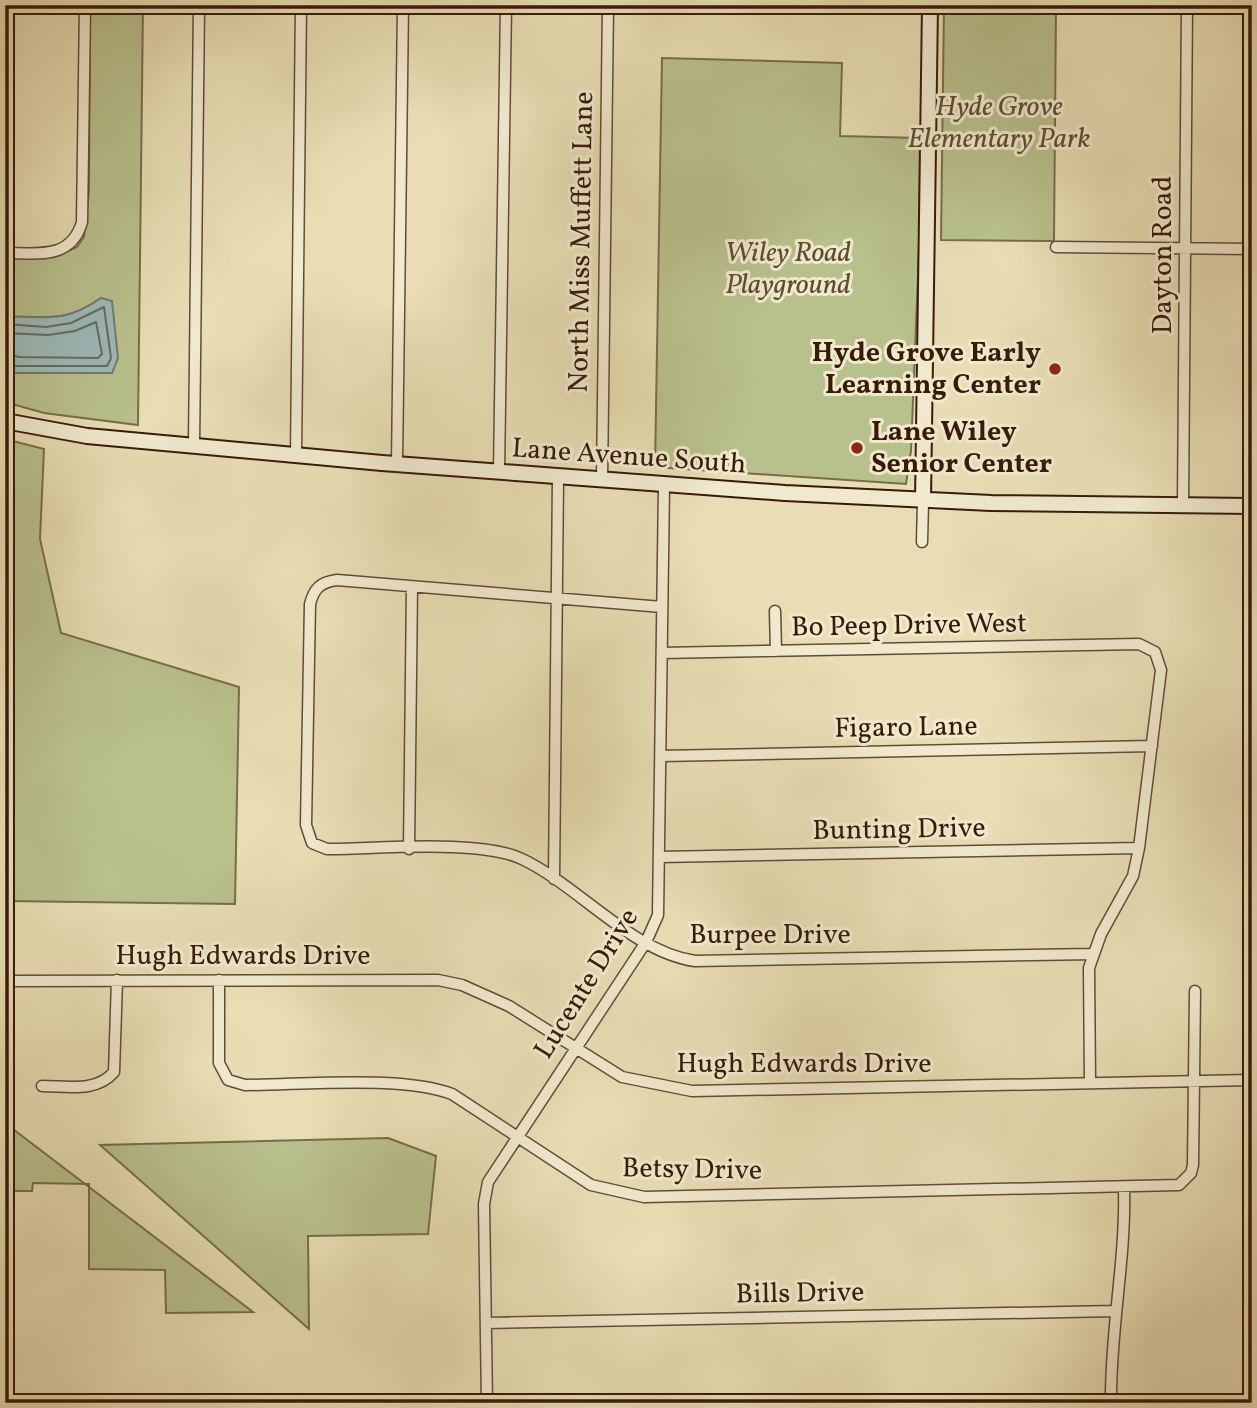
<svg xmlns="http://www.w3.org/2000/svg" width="1257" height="1408" font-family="Vollkorn,serif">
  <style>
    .green { fill: #b8c08c; stroke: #786d4a; stroke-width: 2 }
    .water { fill: #9cb9b8; stroke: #747972; stroke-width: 2 }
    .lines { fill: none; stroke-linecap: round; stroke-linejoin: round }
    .shore { stroke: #6a6a60; stroke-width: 2 }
    .street-casing { stroke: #654b34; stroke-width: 13 }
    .secondary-casing { stroke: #391a09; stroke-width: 18 }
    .street { stroke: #f0e9ce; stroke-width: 10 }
    .secondary { stroke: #f0e9ce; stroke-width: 14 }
    .poi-dot { fill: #8f2418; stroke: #f0e9ce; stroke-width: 2.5 }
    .labels { text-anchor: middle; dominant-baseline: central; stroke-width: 6; stroke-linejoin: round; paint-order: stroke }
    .park-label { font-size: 28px; font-style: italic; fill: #5f4c30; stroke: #f0e9ce }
    .street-label { font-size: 28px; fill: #391a09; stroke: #f0e9ce }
    .poi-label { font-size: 28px; font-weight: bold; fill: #391a09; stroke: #f0e9ce; text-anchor: end }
  </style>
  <rect width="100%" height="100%" fill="#e8ddb4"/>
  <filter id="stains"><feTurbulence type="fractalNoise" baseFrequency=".00286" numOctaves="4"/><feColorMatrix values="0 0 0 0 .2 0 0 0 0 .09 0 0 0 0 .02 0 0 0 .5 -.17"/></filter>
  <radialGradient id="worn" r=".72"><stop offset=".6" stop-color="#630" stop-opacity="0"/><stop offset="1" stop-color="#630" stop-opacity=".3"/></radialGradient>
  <!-- green -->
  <path class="green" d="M90 5H143L138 425 44 413 5 402V367L13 373H111L101 298C62 325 48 315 5 317V258L55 257 77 247 84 237 89 191Z
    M944 5 1056 6 1054 241 941 240Z
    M662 58 842 63 840 136 920 138 919 250 911 451 906 484 655 467Z
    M5 439 44 449 40 539 61 633 239 687 235 904 5 901Z
    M5 1123 253 1312 166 1313 165 1270 89 1269V1184L33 1183 32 1191H5Z
    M388 1138 436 1156 428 1234 308 1236 309 1329 100 1145Z"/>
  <!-- water -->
  <path class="water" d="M101 298 112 301 118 358 112 373H13L5 367V317C48 315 62 325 101 298Z"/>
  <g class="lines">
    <!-- shore -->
    <path class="shore" d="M5 324 46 327 71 323 104 307 111 358 107 366H16L5 362
      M5 333 48 335 75 331 96 322 102 354 98 358 19 357 5 353"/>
    <defs>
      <path id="street" d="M1056 247 1252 249
        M5 253C38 253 71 260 82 222L85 5
        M194 446 199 5
        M296 455 301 5
        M397 464 403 5
        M499 472 506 5
        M602 480 608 5
        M1183 504 1187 5
        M922 542 923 501
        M662 607 337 580C321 582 314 588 310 604L306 825 312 843 327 849C376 849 481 839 522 859 579 886 632 952 695 961L1092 954
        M775 611 776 651
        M662 653 1139 644 1155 652 1161 670 1139 848 1133 876 1101 934 1089 968 1090 1083
        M661 756 1152 746
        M409 849 412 587
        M660 857 1139 848
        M554 879 558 477
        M219 980V1063L228 1080 245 1085C301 1085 402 1075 452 1094L591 1185 644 1197 1179 1185 1191 1173 1193 1165 1195 991
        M5 981 438 980 462 985 509 1006 622 1077 692 1091 1252 1080
        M42 1086C67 1086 96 1093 114 1072L117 980
        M486 1323 1115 1311
        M487 1403 484 1204 488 1182 646 942 658 915 664 485
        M1111 1403C1110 1330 1126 1261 1124 1188"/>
      <path id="secondary" d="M5 421 87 436 382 463 785 493 991 503 1252 506
        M923 501 930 5"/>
    </defs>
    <!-- street casing -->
    <use href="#street" class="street-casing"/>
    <!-- secondary casing -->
    <use href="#secondary" class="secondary-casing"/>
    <!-- street -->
    <use href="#street" class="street"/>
    <!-- secondary -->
    <use href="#secondary" class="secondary"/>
  </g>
  <!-- markers -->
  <g class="poi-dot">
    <circle cx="1055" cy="369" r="7"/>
    <circle cx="857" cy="448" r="7"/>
  </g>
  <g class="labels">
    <!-- park labels -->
    <g class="park-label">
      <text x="999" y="107">Hyde Grove<tspan x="999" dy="32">Elementary Park</tspan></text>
      <text x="788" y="253">Wiley Road<tspan x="788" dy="32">Playground</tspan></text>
    </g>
    <!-- street labels -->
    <g class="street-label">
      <text transform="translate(582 242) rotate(-89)">North Miss Muffett Lane</text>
      <text transform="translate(1163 255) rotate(-90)">Dayton Road</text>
      <text transform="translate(629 457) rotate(4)">Lane Avenue South</text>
      <text transform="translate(909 626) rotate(-1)">Bo Peep Drive West</text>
      <text transform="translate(906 728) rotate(-1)">Figaro Lane</text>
      <text transform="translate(899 830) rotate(-1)">Bunting Drive</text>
      <text x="770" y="935">Burpee Drive</text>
      <text x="243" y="956">Hugh Edwards Drive</text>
      <text transform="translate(587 984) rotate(-58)">Lucente Drive</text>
      <text x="804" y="1064">Hugh Edwards Drive</text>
      <text transform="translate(692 1170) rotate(1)">Betsy Drive</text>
      <text transform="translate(800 1294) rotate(-1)">Bills Drive</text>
    </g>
    <!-- poi labels -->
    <g class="poi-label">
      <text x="1041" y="353">Hyde Grove Early<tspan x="1041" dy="32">Learning Center</tspan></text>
      <text x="871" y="432" text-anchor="start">Lane Wiley<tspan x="871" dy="32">Senior Center</tspan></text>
    </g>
  </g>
  <!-- margin -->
  <rect width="1257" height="1408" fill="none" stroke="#e8ddb4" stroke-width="28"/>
  <rect x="7" y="7" width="1243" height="1394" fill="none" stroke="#391a09" stroke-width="3.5"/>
  <rect x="14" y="14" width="1229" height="1380" fill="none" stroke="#391a09" stroke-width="2"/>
  <rect width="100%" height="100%" filter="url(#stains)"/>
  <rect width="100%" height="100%" fill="url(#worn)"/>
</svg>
